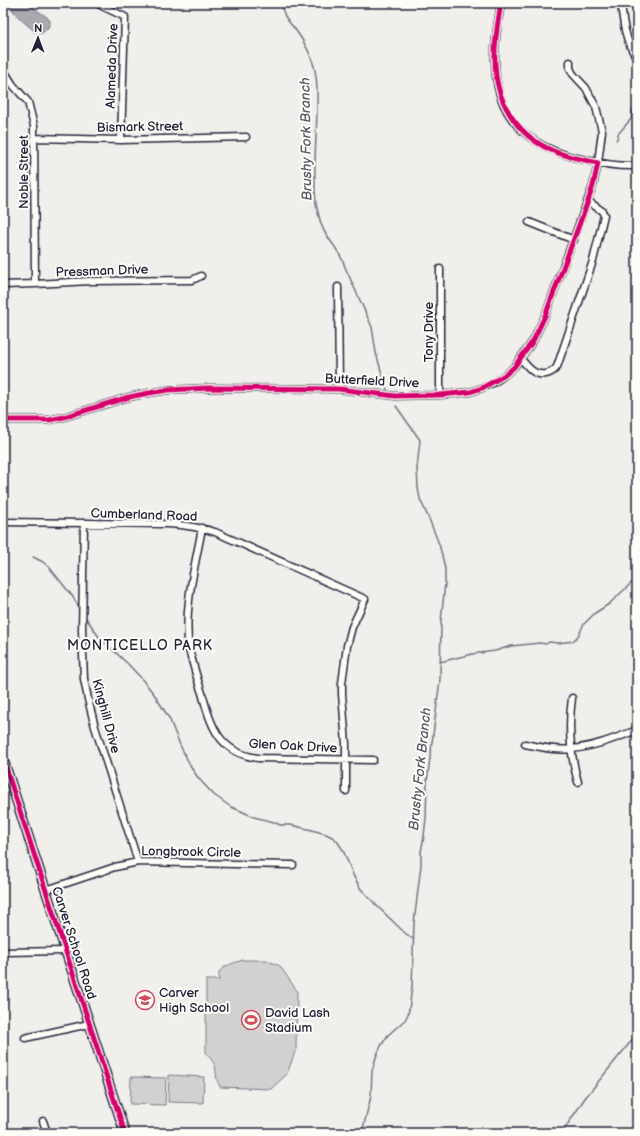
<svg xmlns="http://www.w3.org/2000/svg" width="640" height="1136" font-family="'Balsamiq Sans',sans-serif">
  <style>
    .green { fill: #d2d1d1; stroke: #7a7a86 }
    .water { fill: #a9a9b0; stroke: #737381 }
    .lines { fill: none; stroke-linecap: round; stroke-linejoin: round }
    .stream { stroke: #737381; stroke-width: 1.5 }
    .minor-casing { stroke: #22223b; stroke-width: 9 }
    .major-casing { stroke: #22223b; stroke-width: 11 }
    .minor { stroke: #fdfcf7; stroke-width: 6 }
    .major { stroke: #fdfcf7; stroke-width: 8 }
    .cycleway-casing { stroke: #fdfcf7; stroke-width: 8 }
    .cycleway { stroke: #d6006c; stroke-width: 5 }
    .labels { text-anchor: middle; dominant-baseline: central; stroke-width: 4; stroke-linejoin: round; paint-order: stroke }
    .street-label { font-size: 13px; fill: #22223b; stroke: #fdfcf7 }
    .poi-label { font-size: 13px; fill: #22223b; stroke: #fdfcf7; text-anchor: start }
    .water-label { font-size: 14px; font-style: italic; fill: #58586a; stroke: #fdfcf7 }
    .neighbourhood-label { font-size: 14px; letter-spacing: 1px; fill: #22223b; stroke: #fdfcf7 }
  </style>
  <rect width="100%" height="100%" fill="#f0efec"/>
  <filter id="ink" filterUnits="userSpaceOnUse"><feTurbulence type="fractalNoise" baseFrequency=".025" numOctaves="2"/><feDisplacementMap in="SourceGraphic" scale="8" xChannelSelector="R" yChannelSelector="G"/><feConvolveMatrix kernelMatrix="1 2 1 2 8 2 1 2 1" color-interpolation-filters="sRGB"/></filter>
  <g filter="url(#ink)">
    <!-- green -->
    <path class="green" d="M243 960H266L280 966 297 991 296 1049 287 1074 271 1089 220 1087 217 1080 215 1065 206 1052V980H219C219 977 219 975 219 973 221 966 237 962 243 960Z
      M169 1075 204 1077 203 1103 168 1102Z
      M131 1077 166 1078 165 1105 130 1104Z"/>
    <!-- water -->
    <path class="water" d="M9 3H26L47 17 50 21V24L47 29 42 33 38 34C30 27 12 14 9 3Z"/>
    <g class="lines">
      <!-- stream -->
      <path class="stream" d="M282 3C282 17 289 21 297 32 305 43 312 57 315 70 318 84 317 98 317 113 316 143 313 174 316 204 318 213 320 223 324 231 331 243 342 254 345 267L372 327 376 353 382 374 387 389
        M616 140 618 137V134L631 119 632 111 637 106
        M33 557 43 562 49 567 73 597 80 609
        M84 615 99 637 128 664 141 678 154 694 169 718 180 745 192 769 199 779 214 795 231 807 241 811 254 817 274 822 280 825H291L312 830 326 834 334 838 337 841 343 850 354 877 361 889 378 907 405 933 413 939
        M440 662 472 654 495 651 511 646 540 643 546 644 549 642 558 643 573 641 578 636 584 624 595 613 609 604 637 578
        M362 1133 371 1096 372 1071 376 1057 381 1046 388 1035 405 1020 408 1014 409 1009 412 987 414 923 421 865V852L424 836 426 818 427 782 440 680 441 621 445 584V569L442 555 439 544 429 519 420 499 418 488 417 468 420 440 396 406
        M562 1133 585 1098 637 1034"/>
      <defs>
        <path id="minor" d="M96 3 125 17 121 140
          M501 3C498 22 494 41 495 60 495 115 526 146 577 158 597 163 616 167 637 166
          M621 3C623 22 625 41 637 58
          M3 69 13 85 28 102 34 126 35 284
          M34 138 121 140 246 137
          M529 222 574 240
          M3 285 35 284 90 281 192 280 201 276
          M338 287 339 389
          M521 359C528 367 534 376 546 374 551 373 554 371 557 367L593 261 604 215 602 211 588 201
          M440 395V269
          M3 420H49L64 417 129 397 149 393 168 390 209 388 339 389 395 396 440 395 470 392 482 388 493 383 505 375 514 367 533 341 545 316 593 186 598 163 602 131 596 107 586 88 573 74 570 68V62
          M3 522 168 524C184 525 199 527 215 532L365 599 352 627 347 646 342 683V694L346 744V791
          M84 523 82 630 84 679 88 699 95 727 138 862
          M202 528C195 567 183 609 189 649 193 664 197 679 202 693 211 726 219 753 258 758L373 760
          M572 698C568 727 570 754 578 782
          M525 744C540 747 556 751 571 749 594 747 616 738 637 730
          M46 890 115 867 138 862 293 865
          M3 952 66 951
          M25 1038 89 1024
          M43 1121 47 1133"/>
        <path id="major" d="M3 759 125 1133"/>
      </defs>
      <!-- minor casing -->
      <use href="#minor" class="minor-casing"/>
      <!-- major casing -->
      <use href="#major" class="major-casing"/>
      <!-- minor -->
      <use href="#minor" class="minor"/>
      <!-- major -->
      <use href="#major" class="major"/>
      <defs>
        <path id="cycleway" d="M3 420H49L64 417 129 397 149 393 168 390 209 388 339 389 395 396 440 395 470 392 482 388 505 375 514 367 533 341 545 316 588 201 593 186 598 163C582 159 566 157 551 150 515 134 495 99 495 60 494 41 498 22 501 3
          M3 759 125 1133"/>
      </defs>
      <!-- cycleway casing -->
      <use href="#cycleway" class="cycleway-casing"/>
      <!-- cycleway -->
      <use href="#cycleway" class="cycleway"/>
    </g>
  </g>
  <!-- icons -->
  <defs>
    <symbol id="school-ring" viewBox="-11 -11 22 22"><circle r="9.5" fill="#fdfcf7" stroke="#d1495b" stroke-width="1.5"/><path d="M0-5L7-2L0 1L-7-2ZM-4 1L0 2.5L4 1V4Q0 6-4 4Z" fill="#d1495b"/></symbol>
    <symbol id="stadium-ring" viewBox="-11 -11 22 22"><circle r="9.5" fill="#fdfcf7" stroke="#d1495b" stroke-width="1.5"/><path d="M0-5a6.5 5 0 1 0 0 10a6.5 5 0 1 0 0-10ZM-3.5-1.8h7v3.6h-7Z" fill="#d1495b"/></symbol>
  </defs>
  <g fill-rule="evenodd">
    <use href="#school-ring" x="134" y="989" width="22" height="22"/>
    <use href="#stadium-ring" x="240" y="1009" width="22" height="22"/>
  </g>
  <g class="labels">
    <!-- street labels -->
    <g class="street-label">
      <text transform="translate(112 66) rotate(-88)">Alameda Drive</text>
      <text transform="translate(140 127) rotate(-1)">Bismark Street</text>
      <text transform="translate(24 172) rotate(-90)">Noble Street</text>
      <text transform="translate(102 271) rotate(-2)">Pressman Drive</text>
      <text transform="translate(429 332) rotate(-90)">Tony Drive</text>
      <text transform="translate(372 381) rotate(3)">Butterfield Drive</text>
      <text transform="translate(144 515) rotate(2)">Cumberland Road</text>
      <text transform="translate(106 716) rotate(75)">Kinghill Drive</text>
      <text transform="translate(293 746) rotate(3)">Glen Oak Drive</text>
      <text transform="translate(191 852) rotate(1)">Longbrook Circle</text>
      <text transform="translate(74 943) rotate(72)">Carver School Road</text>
    </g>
    <!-- poi labels -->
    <g class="poi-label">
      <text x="159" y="993">Carver<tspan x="159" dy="15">High School</tspan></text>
      <text x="265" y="1013">David Lash<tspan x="265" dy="15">Stadium</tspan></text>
    </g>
    <!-- water labels -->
    <g class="water-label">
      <text transform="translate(306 139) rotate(-91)">Brushy Fork Branch</text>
      <text transform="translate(420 769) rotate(-84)">Brushy Fork Branch</text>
    </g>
    <!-- neighbourhood labels -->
    <g class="neighbourhood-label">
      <text x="140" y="645">MONTICELLO PARK</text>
    </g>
  </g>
  <!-- margin -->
  <rect width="640" height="1136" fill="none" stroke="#fdfcf7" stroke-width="16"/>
  <rect x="8" y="8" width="624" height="1120" fill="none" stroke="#22223b" stroke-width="1.5" filter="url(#ink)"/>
  <!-- north arrow -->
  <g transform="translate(38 38) rotate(1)" stroke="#fdfcf7" stroke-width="3" paint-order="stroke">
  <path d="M0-3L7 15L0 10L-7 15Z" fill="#22223b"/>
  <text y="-6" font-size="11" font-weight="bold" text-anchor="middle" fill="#22223b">N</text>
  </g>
</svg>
